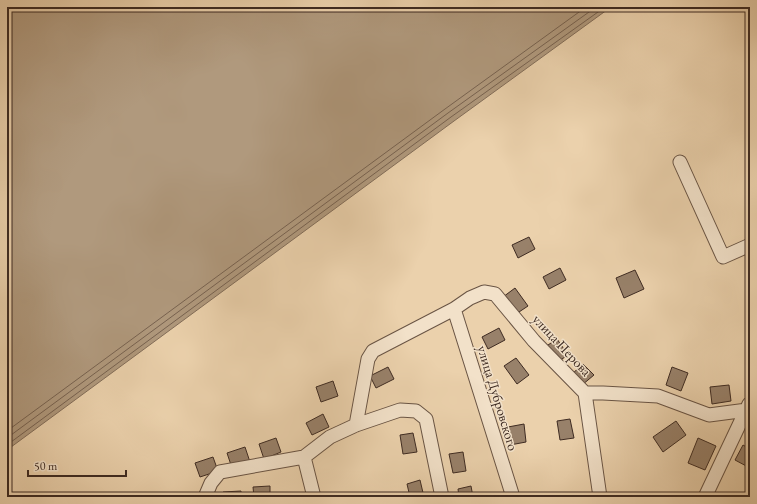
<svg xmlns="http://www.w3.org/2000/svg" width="757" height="504" font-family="'EB Garamond',serif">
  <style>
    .water { fill: #b0997d; stroke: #826d59 }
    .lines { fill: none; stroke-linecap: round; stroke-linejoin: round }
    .shore { stroke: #776250; stroke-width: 1 }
    .building { fill: #98816a; stroke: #3e2b22 }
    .street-casing { stroke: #695444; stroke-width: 15 }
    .street { stroke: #f2e1c9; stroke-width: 13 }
    .labels { text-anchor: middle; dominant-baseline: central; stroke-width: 3; stroke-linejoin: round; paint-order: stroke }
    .street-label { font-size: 14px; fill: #3e2b22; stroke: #f2e1c9 }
  </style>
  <rect width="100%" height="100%" fill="#ebd1ac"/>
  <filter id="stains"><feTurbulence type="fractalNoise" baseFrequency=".005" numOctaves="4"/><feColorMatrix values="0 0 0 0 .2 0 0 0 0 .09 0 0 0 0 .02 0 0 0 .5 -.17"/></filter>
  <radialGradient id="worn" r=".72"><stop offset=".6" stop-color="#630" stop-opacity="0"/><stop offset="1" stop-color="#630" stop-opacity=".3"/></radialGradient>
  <!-- water -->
  <path class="water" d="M7 7H611L454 121 7 450Z"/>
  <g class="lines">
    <!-- shore -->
    <path class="shore" d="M7 431 445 109 586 7
      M7 438 448 113 596 7
      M7 445 451 117 605 7"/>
  </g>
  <!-- building -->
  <path class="building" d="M529 237 535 249 518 258 512 245Z
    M560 268 566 280 549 289 543 277Z
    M635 270 644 289 624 298 616 278Z
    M515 288 528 306 516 314 503 297Z
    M499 328 505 340 488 349 482 337Z
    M557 339 568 355 556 363 545 347Z
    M516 358 529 375 517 384 504 366Z
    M583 364 594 375 582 385 572 374Z
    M388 367 394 379 376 388 370 376Z
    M672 367 688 373 681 391 666 385Z
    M333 381 338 396 321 402 316 387Z
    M729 385 731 401 712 404 710 387Z
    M323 414 329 427 312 435 306 423Z
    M570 419 574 438 560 440 557 421Z
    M676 421 686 435 663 452 653 437Z
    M524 424 526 442 510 445 508 427Z
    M413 433 417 452 403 454 400 435Z
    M276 438 281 452 264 459 259 444Z
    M698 438 716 446 705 470 688 463Z
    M743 445 750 449V468L735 460Z
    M245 447 250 462 232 468 227 453Z
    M463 452 466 471 453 473 449 454Z
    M213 457 218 471 200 477 195 463Z
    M420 480 424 497H410L407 484Z
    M270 486V497H254L253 487Z
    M471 486 473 497H459L458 489Z
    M241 491V497H223V492Z"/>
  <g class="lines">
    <defs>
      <path id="street" d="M680 162 723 257 750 245
        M454 309 513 497
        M585 393H603L658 396 709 415 747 410 750 415
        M356 425 368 359 373 351 454 309 470 298 484 292 495 294 534 341 585 393 600 497
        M304 457 314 497
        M205 497 211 483 220 472 304 457 330 437 356 425 400 410 416 411 426 419 442 497
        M705 497 749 404"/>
    </defs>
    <!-- street casing -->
    <use href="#street" class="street-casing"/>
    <!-- street -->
    <use href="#street" class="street"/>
  </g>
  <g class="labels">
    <!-- street labels -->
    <g class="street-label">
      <text transform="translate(562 345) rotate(47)">улица Перова</text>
      <text transform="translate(498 398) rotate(73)">улица Дубровского</text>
    </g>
  </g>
  <!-- margin -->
  <rect width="757" height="504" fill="none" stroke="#ebd1ac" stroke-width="24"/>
  <rect x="8" y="8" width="741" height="488" fill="none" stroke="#3e2b22" stroke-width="2"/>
  <rect x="12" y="12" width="733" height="480" fill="none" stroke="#3e2b22"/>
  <!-- scale -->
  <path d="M28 470v6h98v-6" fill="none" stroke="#3e2b22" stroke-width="2"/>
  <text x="34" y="470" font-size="12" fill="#3e2b22" stroke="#f2e1c9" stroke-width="3" paint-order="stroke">50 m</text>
  <rect width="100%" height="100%" filter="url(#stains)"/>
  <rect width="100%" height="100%" fill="url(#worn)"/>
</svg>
